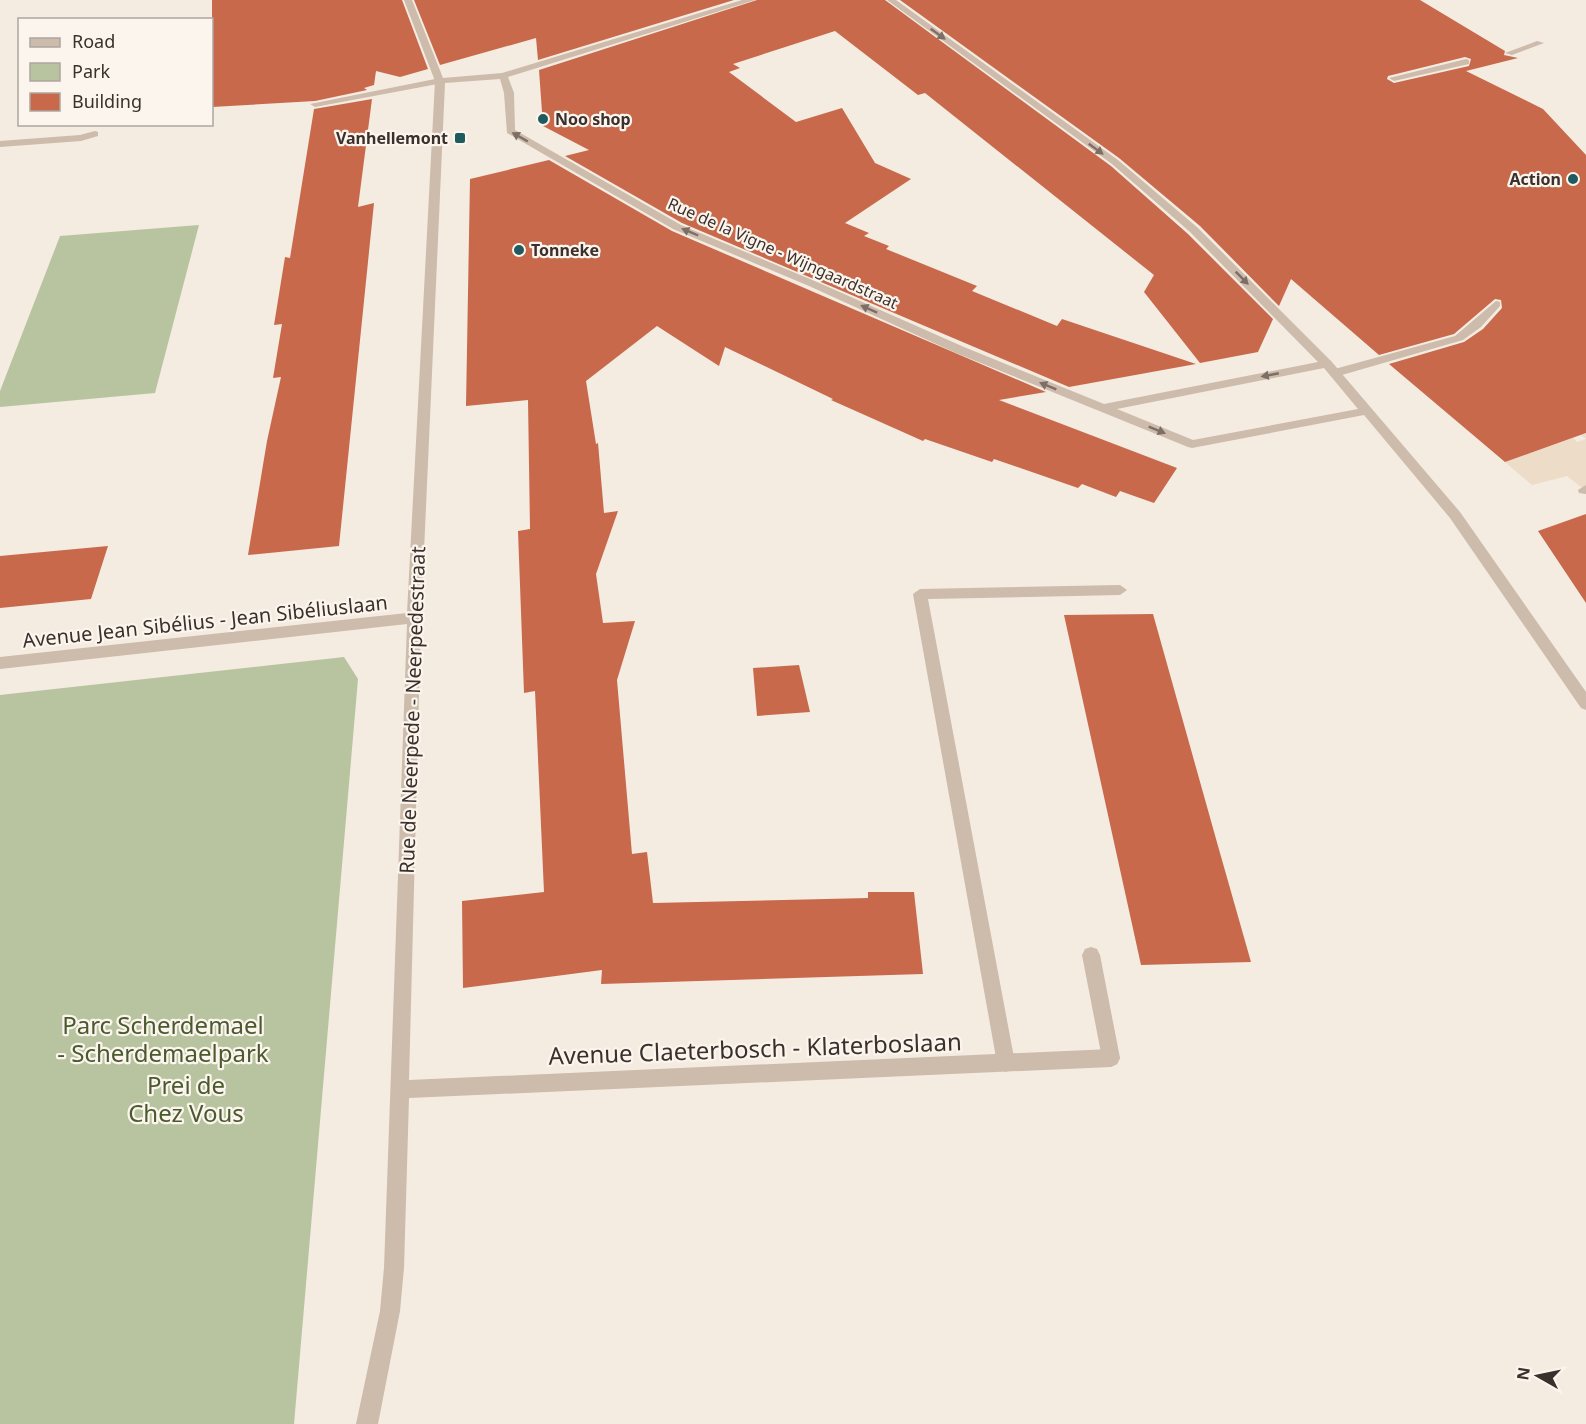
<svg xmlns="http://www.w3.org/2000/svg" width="1586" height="1424" font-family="'Noto Sans',sans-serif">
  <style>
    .green { fill: #b8c4a0 }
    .plaza { fill: #ecdcc8 }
    .building { fill: #c8694b; fill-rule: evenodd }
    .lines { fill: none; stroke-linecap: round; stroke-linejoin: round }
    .service { fill: #cdbbac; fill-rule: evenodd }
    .pedestrian { fill: #cdbbac; fill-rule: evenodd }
    .minor { fill: #cdbbac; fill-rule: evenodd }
    .oneway { fill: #7d6f65 }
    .poi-dot { fill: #1f5a5e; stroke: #fbf5ee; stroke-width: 2 }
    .labels { text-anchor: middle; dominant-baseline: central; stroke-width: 4.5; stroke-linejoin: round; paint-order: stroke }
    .far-poi-label { font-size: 16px; font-weight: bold; fill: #3b302b; stroke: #fbf5ee; text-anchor: start }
    .far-street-label { font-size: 16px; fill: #3b302b; stroke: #fbf5ee }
    .street-label { font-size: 20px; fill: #3b302b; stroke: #fbf5ee }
    .near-park-label { font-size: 24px; fill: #4a5a2e; stroke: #fbf5ee }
    .near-street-label { font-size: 24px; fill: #3b302b; stroke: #fbf5ee }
  </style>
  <rect width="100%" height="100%" fill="#f4ebe1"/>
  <!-- green -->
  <path class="green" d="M199 225 155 393 0 407V391L60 236Z
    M344 657 358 679 294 1424H0V695Z"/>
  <!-- plaza -->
  <path class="plaza" d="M1586 434V491L1567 476 1532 485 1505 462 1573 438 1577 442 1586 439 1581 435Z"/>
  <!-- building -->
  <path class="building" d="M212 0H402L428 69 400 77 376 71 374 85 364 88 367 90 315 101 212 107Z
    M414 0H734L538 60 536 38 440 65Z
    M757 0H885L1111 166 1188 234 1273 319 1258 352 1200 363 1144 292 1154 275 925 93 918 95 835 31 733 64 740 68 729 72 796 122 842 108 875 163 911 179 845 223 869 233 864 236 889 246 886 249 977 286 972 291 1057 326 1062 319 1196 364 1069 387 682 223 565 156 589 150 543 126 539 70Z
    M900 0H1420L1505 51 1504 55 1518 58 1466 71 1543 109 1586 155V433L1505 462 1389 364 1464 342 1483 329 1502 308 1501 300 1495 299 1454 334 1379 355 1291 279 1279 306 1200 226 1119 158ZM1465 57 1471 59 1469 66 1394 83 1387 79 1388 76Z
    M372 99 358 207 374 203 339 546 248 555 267 441 281 377 273 378 282 324 274 325 285 257 290 258 314 109Z
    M549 160 672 231 1046 392 999 400 1177 468 1154 503 1120 491 1116 497 1082 484 1078 488 994 459 992 462 925 439 923 441 831 400 833 399 725 347 719 366 657 326 586 381 596 444 598 443 604 513 618 511 596 574 603 623 635 621 617 680 632 854 647 852 653 903 868 898V892H914L923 974 601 984 602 970 463 988 462 901 544 892 535 691 524 693 518 531 530 529 528 400 466 406 470 179Z
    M1586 514V603L1538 531Z
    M108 546 91 599 0 608V556Z
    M1153 614 1218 846 1251 962 1141 965 1064 615Z
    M799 665 810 712 757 716 753 668Z"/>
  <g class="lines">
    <!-- service -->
    <path class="service" d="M1537 41 1544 43 1512 55 1505 53Z
      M1466 59 1469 60V64L1394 81 1389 78Z
      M1496 301 1500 302V306L1481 327 1463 340 1335 377 1329 373 1331 370 1455 336Z
      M1120 585 1127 590 1120 595 928 599 1015 1063 1012 1069 1006 1072 1000 1069 997 1063 913 594 920 589Z
      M1091 947 1097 949 1100 955 1120 1058 1117 1064 1111 1067 1105 1064 1102 1058 1082 955 1085 949Z"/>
    <!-- pedestrian -->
    <path class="pedestrian" d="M440 78 443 79V83L315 107 310 104Z
      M1586 485V494L1579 493 1578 490Z"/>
    <!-- minor -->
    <path class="minor" d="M404 0H412L443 78 502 73 742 0H755L508 77 514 93 515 130 681 225 817 282 964 347 1104 404 1318 362 1190 232 1112 164 887 0H896L1118 160 1198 228 1331 361 1460 512 1586 692V710L1581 708 1450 518 1364 415 1192 448 1188 447 956 353 809 286 673 229 507 133 504 93 500 79 445 83 421 618 409 1080 1111 1049 1117 1052 1120 1058 1117 1064 1111 1067 409 1098 404 1268 400 1311 378 1424H356L380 1311 384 1268 407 624 0 669V657L407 613 435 81ZM1324 368 1358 409 1193 440 1117 409Z
      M95 131 98 132V136L81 141 0 147V141L80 135Z"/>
  </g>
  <!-- one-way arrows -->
  <defs><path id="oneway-solid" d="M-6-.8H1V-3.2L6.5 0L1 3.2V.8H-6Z" transform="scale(1.5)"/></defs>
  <g class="oneway">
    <use href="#oneway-solid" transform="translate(938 34) rotate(36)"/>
    <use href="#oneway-solid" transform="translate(520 137) rotate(-150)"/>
    <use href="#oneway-solid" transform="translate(1096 149) rotate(36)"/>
    <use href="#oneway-solid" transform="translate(690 232) rotate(-157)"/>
    <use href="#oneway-solid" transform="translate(1242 278) rotate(45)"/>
    <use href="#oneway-solid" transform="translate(869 309) rotate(-156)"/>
    <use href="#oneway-solid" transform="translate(1270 375) rotate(169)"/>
    <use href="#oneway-solid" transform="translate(1048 386) rotate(-158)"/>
    <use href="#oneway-solid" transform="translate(1157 430) rotate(22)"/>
  </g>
  <!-- markers -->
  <g class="poi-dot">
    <circle cx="543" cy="119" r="6"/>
    <rect x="454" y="132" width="12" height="12" rx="3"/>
    <circle cx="1573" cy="179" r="6"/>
    <circle cx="519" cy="250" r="6"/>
  </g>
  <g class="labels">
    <!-- far-poi labels -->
    <g class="far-poi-label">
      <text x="555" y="119">Noo shop</text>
      <text x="448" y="138" text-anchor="end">Vanhellemont</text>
      <text x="1561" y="179" text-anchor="end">Action</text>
      <text x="531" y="250">Tonneke</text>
    </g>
    <!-- far-street labels -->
    <g class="far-street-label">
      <text transform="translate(783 253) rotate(24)">Rue de la Vigne - Wijngaardstraat</text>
    </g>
    <!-- street labels -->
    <g class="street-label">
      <text transform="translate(205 621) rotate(-6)">Avenue Jean Sibélius - Jean Sibéliuslaan</text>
      <text transform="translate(412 710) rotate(-88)">Rue de Neerpede - Neerpedestraat</text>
    </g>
    <!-- near-park labels -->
    <g class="near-park-label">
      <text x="163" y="1024">Parc Scherdemael<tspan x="163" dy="28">- Scherdemaelpark</tspan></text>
      <text x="186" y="1084">Prei de<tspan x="186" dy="28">Chez Vous</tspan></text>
    </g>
    <!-- near-street labels -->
    <g class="near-street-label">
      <text transform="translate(755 1048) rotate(-2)">Avenue Claeterbosch - Klaterboslaan</text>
    </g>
  </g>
  <!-- legend -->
  <rect x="18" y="18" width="195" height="108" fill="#fbf5ee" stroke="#aea6a0" stroke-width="1.5"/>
  <rect x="30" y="38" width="30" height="9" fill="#cdbbac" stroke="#aea6a0" stroke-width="1.5"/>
  <text x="72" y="48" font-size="18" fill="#3b302b">Road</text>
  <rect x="30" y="63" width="30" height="18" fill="#b8c4a0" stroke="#aea6a0" stroke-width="1.5"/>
  <text x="72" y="78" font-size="18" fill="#3b302b">Park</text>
  <rect x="30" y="93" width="30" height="18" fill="#c8694b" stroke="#aea6a0" stroke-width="1.5"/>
  <text x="72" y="108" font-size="18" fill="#3b302b">Building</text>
  <!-- north arrow -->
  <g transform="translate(1538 1376) rotate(279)" stroke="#fbf5ee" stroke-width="4.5" paint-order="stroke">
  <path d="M0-4.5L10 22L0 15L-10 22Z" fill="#3b302b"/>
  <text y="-9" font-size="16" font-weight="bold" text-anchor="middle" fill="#3b302b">N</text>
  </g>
</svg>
